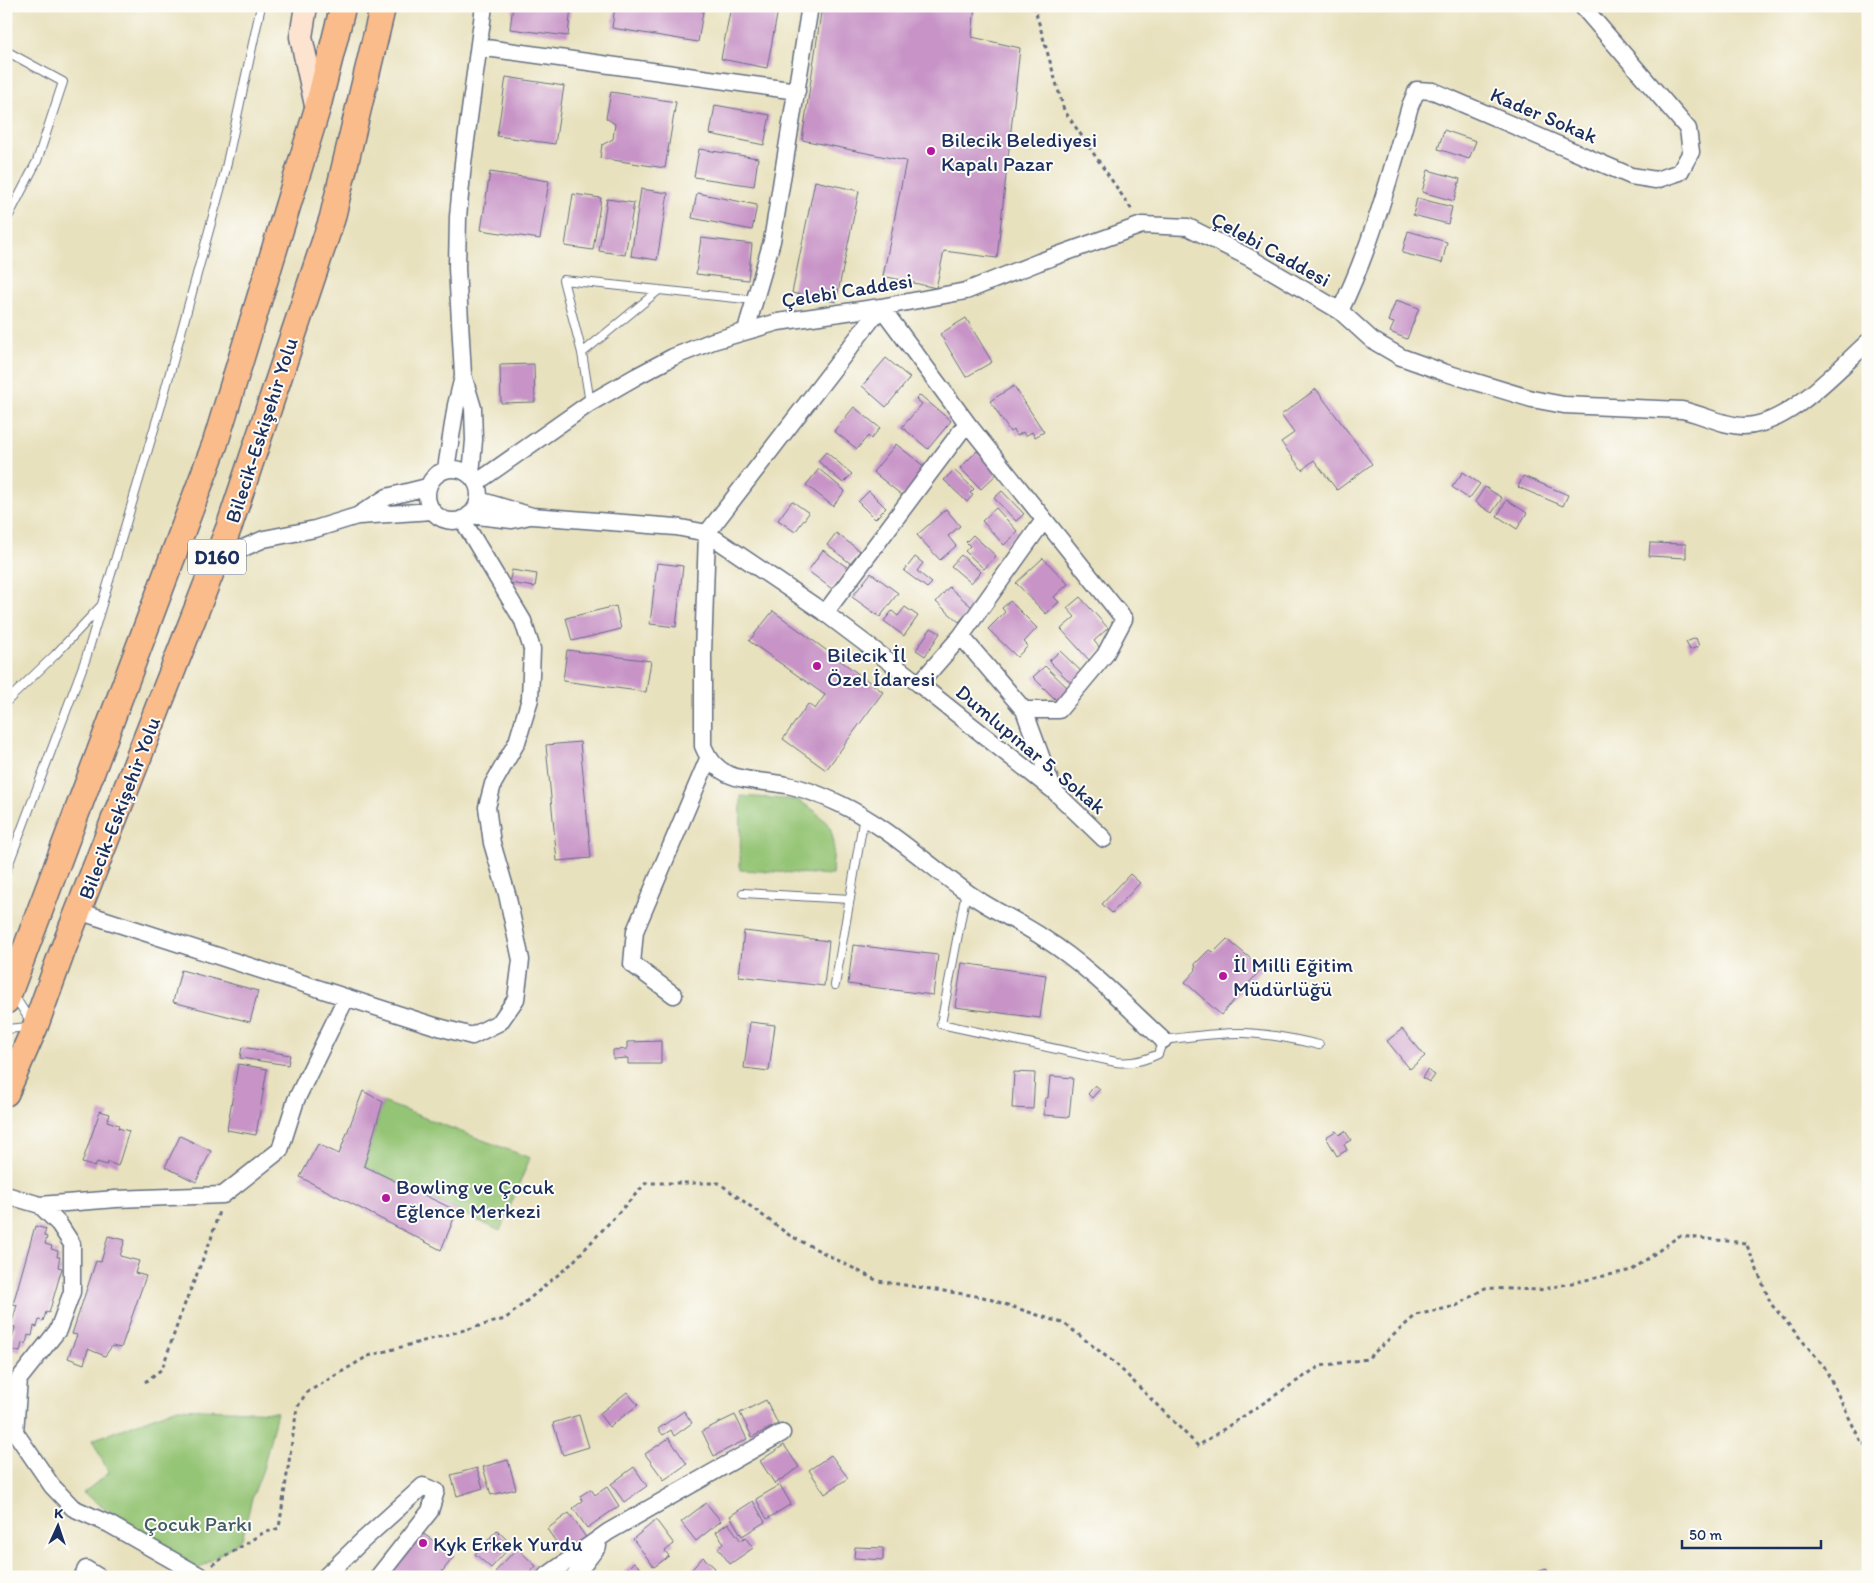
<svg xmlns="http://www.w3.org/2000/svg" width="1874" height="1583" font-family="Itim,sans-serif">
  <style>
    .green { fill: #94c474; stroke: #587a69 }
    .building { fill: #c894c7 }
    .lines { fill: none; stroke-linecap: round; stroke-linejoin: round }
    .lane-casing { stroke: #636d80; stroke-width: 10 }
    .street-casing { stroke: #636d80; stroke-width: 19 }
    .secondary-casing { stroke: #636d80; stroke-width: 25 }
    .primary-casing { stroke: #636d80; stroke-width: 28 }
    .path { stroke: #636d80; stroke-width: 3; stroke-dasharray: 4 4; stroke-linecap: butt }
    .lane { stroke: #fff; stroke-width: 8 }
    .street { stroke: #fff; stroke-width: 16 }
    .secondary { stroke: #fde4d0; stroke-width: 22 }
    .primary { stroke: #f9bc8a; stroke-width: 25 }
    .poi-dot { fill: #b5179e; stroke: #fdfcf7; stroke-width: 2 }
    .labels { text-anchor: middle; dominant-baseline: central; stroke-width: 4; stroke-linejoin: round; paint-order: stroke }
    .shield { fill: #fdfcf7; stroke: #5f6c8c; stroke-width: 1 }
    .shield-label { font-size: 20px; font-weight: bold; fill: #1b2f5e }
    .street-label { font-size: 21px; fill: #1b2f5e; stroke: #fdfcf7 }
    .poi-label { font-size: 21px; fill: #1b2f5e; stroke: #fdfcf7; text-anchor: start }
    .park-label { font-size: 21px; fill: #3f5c65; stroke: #fdfcf7 }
  </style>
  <rect width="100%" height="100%" fill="#fdfcf7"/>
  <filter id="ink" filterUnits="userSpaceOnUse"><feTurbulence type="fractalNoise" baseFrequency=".02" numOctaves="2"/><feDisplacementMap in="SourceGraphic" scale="10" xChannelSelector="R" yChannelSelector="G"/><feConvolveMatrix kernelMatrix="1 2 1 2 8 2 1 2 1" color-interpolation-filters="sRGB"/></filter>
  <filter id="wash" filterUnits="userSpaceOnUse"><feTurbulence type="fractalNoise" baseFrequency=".0096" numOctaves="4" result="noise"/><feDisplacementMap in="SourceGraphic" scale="20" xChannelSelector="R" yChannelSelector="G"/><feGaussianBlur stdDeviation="1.12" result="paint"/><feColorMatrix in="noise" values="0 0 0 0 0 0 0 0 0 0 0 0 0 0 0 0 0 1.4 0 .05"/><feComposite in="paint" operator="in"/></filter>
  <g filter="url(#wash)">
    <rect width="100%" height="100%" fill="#e8e1be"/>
    <!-- green -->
    <path class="green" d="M741 796 798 800 815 811 830 826 834 843 832 875 740 870Z
      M383 1102 530 1158 500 1231 364 1166Z
      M178 1408 277 1412 263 1469 252 1498 242 1539 197 1570 83 1493 109 1473 92 1440Z"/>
    <g id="blocks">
      <!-- building -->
      <path class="building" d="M513 6H571L568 36 510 29Z
        M615 6H704L698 42 612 28Z
        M731 6H757L778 10 767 68 721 59Z
        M822 6H975L972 37 1020 48 997 258 944 251 936 288 883 276 906 161 802 140Z
        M506 77 564 86 555 144 497 136Z
        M611 92 676 102 665 168 600 158 602 145 613 139 615 124 606 118Z
        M715 105 770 115 764 145 710 134Z
        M1444 130 1476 141 1469 159 1438 149Z
        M699 149 758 158 754 186 694 177Z
        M1428 170 1460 179 1454 201 1422 192Z
        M490 172 549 181 540 239 481 230Z
        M815 181 859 191 836 302 792 293Z
        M641 189 668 193 657 260 631 256Z
        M697 193 757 205 752 230 692 218Z
        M573 194 601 198 593 250 565 246Z
        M1417 198 1452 207 1448 224 1413 215Z
        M607 199 634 203 625 255 599 251Z
        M1408 231 1447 242 1442 263 1402 253Z
        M701 238 752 244 748 280 696 274Z
        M1396 300 1419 308 1407 339 1390 332 1394 323 1388 321Z
        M966 318 992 362 966 377 940 334Z
        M886 358 910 378 886 407 862 386Z
        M534 364 535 402 501 403 500 365Z
        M1014 386 1044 432 1035 437 1032 432 1025 436 1023 432 1017 436 1013 430 1010 432 990 401Z
        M1316 389 1372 464 1337 490 1314 460 1302 470 1281 442 1294 433 1281 415Z
        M920 395 951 421 928 449 902 427 922 404 916 399Z
        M854 407 880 428 871 439 868 436 857 449 834 431Z
        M896 444 926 468 903 496 873 472Z
        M977 451 999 472 981 489 960 468Z
        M826 452 852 474 843 483 818 461Z
        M819 469 845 491 833 506 806 485Z
        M954 470 974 489 970 493 973 495 967 502 944 480Z
        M1463 472 1480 484 1469 499 1452 487Z
        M1523 476 1568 495 1563 506 1518 487Z
        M1485 487 1502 498 1492 513 1475 502Z
        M869 491 886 508 875 519 858 502Z
        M1002 491 1024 514 1016 521 994 498Z
        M1507 500 1527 513 1517 529 1497 516Z
        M792 501 809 513 795 532 778 520Z
        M996 508 1018 532 1004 545 982 521Z
        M946 509 960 526 948 536 956 546 940 560 917 535Z
        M836 533 860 551 850 563 827 545Z
        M973 535 996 556 984 569 965 551 970 546 966 542Z
        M1650 543 1686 544V558L1649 556Z
        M823 550 848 568 832 589 808 571Z
        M961 555 981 572 971 583 951 566Z
        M915 557 923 563 917 571 932 583 927 588 904 571Z
        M1043 558 1068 584 1054 597 1059 602 1046 614 1016 583Z
        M657 563 683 566 676 627 650 624Z
        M512 570 537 574 535 587 509 583Z
        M871 573 898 593 880 617 852 597Z
        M949 587 972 607 959 622 936 602Z
        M1080 597 1108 628 1094 641 1101 649 1089 660 1061 629 1075 617 1067 608Z
        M1010 601 1037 628 1024 642 1028 646 1017 657 988 629 1005 612 1002 608Z
        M616 606 621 629 572 641 566 618Z
        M905 607 918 616 904 636 884 621 892 611 898 616Z
        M773 611 883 692 826 770 783 739 808 704 815 709 825 695 749 641Z
        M931 628 940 633 925 656 916 650Z
        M1696 638 1699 646 1690 650 1686 642Z
        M567 650 651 661 646 692 563 681Z
        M1060 651 1086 676 1075 687 1049 661Z
        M1045 666 1071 691 1059 703 1033 677Z
        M580 742 591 858 557 861 546 745Z
        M1130 874 1140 883 1112 913 1102 904Z
        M744 931 829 941 824 986 739 976Z
        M1227 939 1262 968 1221 1015 1185 982 1196 970 1195 964 1209 950 1214 952Z
        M853 945 938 955 933 995 848 984Z
        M962 963 1046 975 1040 1018 955 1007Z
        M181 970 258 991 250 1022 173 1002Z
        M750 1022 775 1025 769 1071 744 1068Z
        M1402 1029 1425 1056 1410 1069 1387 1041Z
        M661 1041V1064H628V1058L613 1059V1050L627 1049V1042Z
        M242 1047 290 1055 288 1065 240 1058Z
        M238 1064 267 1069 256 1135 227 1130Z
        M1427 1070 1435 1075 1430 1082 1422 1078Z
        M1014 1072 1035 1073 1033 1109 1012 1108Z
        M1050 1076 1073 1078 1069 1117 1044 1115 1045 1098H1048Z
        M1095 1085 1100 1089 1092 1098 1088 1094Z
        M363 1091 383 1102 364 1166 457 1211 441 1250 300 1177 318 1144 339 1154Z
        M100 1111 110 1114 107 1121 119 1125 118 1128 129 1131 118 1166 108 1162 107 1165 97 1162 95 1167 82 1163Z
        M1336 1131 1339 1135 1345 1131 1351 1140 1344 1144 1347 1150 1337 1156 1326 1137Z
        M180 1136 211 1151 196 1182 165 1167Z
        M35 1226 46 1229 44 1236 47 1237 45 1244 52 1246 51 1249 58 1251 57 1257H60L58 1267 62 1268 49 1313 46 1312 43 1321 39 1320 37 1327 34 1326 32 1336 28 1335 26 1344 22 1343 20 1352 9 1349 15 1327 11 1326 17 1305 13 1304Z
        M108 1236 125 1240 120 1256 139 1261 135 1273 146 1276 121 1348 112 1346 105 1356 88 1349 84 1364 68 1358 77 1335 72 1334 96 1261 101 1262Z
        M627 1392 638 1405 609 1427 599 1414Z
        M766 1400 778 1424 752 1437 740 1413Z
        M684 1411 692 1423 674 1436 671 1430 663 1435 658 1429Z
        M579 1415 589 1447 563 1455 553 1423Z
        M735 1415 747 1439 714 1456 702 1431Z
        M669 1438 687 1464 664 1480 645 1454Z
        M784 1445 799 1467 775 1484 760 1461Z
        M831 1455 848 1478 825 1494 809 1470Z
        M508 1460 516 1489 491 1495 483 1467Z
        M634 1467 647 1486 624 1502 611 1484Z
        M477 1468 483 1488 457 1496 451 1475Z
        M780 1485 791 1504 767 1519 756 1499Z
        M607 1487 619 1506 587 1528 573 1508 583 1501 580 1496 591 1489 595 1495Z
        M753 1501 765 1522 742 1536 730 1516Z
        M706 1503 721 1521 696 1541 681 1522Z
        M569 1513 587 1539 565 1555 547 1529Z
        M656 1520 674 1544 665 1551 669 1556 654 1567 633 1539Z
        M728 1523 741 1541 745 1537 753 1548 730 1564 718 1548 724 1543 716 1532Z
        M497 1530 512 1545 491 1568 475 1554Z
        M419 1531 455 1555 438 1577H381Z
        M855 1547 883 1548V1560L854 1558Z
        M517 1548 536 1566 526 1577H500L495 1572Z
        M703 1557 715 1568 707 1577H685Z
        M634 1562 649 1577H619Z
        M1546 1568 1550 1577H1526Z
        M47 1572 48 1577H22V1576Z"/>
    </g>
  </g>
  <g filter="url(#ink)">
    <use href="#blocks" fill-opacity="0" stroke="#636d80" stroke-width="1"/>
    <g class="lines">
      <defs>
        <path id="lane" d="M6 51 63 82 37 161 6 221
          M582 353 659 290
          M590 403 582 353 563 280 755 300
          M6 702 55 655 101 606
          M6 871 86 658 160 409 225 172 261 6
          M966 892 941 1024 1116 1062C1132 1064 1144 1061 1158 1054L1163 1040C1190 1037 1218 1032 1245 1033 1271 1034 1295 1039 1319 1045
          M743 893 850 899
          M835 985 864 816
          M13 994 31 1022
          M6 1029 29 1027"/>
        <path id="street" d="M479 47 797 91
          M1340 311C1372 245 1390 176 1410 106L1417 90 1433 91 1631 176 1656 180 1680 172 1691 152 1688 129 1582 6
          M746 330 772 241 810 6
          M427 495a26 26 0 1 1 52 0a26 26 0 1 1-52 0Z
          M446 469 456 405 463 377
          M471 475 474 440 473 408 463 375 457 268 458 217 463 163 484 6
          M476 483 590 403 637 376 673 357 713 341 778 322 881 307 966 291 1039 262 1142 225 1188 227 1250 258 1340 311 1372 340 1401 357 1443 372 1532 399 1564 405 1682 410C1702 414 1723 426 1744 426 1788 426 1837 370 1868 342
          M479 500 532 516 676 527 707 533 825 613 919 684 1054 791 1104 839
          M469 515 512 520 530 516
          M359 516 432 511
          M216 560 264 539 315 529 357 516 387 497 427 487
          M825 613 967 423
          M961 636 1024 710 1053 789
          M919 684 961 636 1044 520
          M1024 710H1059L1105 655 1124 619 967 423 881 307 707 533 703 654V746C719 785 751 778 786 785 804 788 823 796 840 804 885 825 923 861 964 890 989 909 1019 921 1045 939 1088 966 1126 1006 1163 1040
          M78 911 435 1026 472 1036 500 1022 516 999 521 960 507 894 492 843 487 807 493 784 517 742 530 699 532 649 523 621 462 519
          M674 995 632 964 635 931 708 759
          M6 1195 40 1205 59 1224 72 1244V1292L58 1330 19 1379 15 1432 52 1486 73 1508 109 1524 202 1577
          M40 1205 116 1199 223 1195 280 1150 296 1100 346 998
          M82 1577 86 1569 99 1577
          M325 1577 361 1542 423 1486 436 1491 430 1511 378 1577
          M545 1577 608 1532 782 1433
          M574 1577 598 1546"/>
        <path id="secondary" d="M306 6 301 37 317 110"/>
        <path id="primary" d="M6 1001 215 444 317 110 343 6
          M6 1093 35 1027 62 952 229 527 332 219 383 6"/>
      </defs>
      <!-- lane casing -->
      <use href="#lane" class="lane-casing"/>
      <!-- street casing -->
      <use href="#street" class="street-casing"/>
      <!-- secondary casing -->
      <use href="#secondary" class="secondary-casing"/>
      <!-- primary casing -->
      <use href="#primary" class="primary-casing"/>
      <!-- path -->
      <path class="path" d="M1034 6 1064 110 1132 210
        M145 1382 162 1369 182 1311 211 1239 219 1211
        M212 1565 261 1534 279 1528 297 1408 306 1393 368 1356 505 1319 571 1264 646 1183H719L789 1235 878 1281 983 1297 1065 1324 1117 1365 1198 1446 1320 1366 1367 1359 1416 1315 1456 1306 1485 1288 1539 1290 1632 1270 1679 1236 1746 1243 1771 1304 1824 1366 1862 1444H1868"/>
      <!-- lane -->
      <use href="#lane" class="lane"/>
      <!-- street -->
      <use href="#street" class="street"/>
      <!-- secondary -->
      <use href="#secondary" class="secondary"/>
      <!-- primary -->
      <use href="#primary" class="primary"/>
    </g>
  </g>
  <!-- markers -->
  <g class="poi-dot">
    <circle cx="931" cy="151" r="5"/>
    <circle cx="817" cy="666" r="5"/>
    <circle cx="1223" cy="976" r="5"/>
    <circle cx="386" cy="1198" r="5"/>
    <circle cx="423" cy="1543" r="5"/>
  </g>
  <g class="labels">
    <!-- shield labels -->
    <rect class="shield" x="188" y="539.5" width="58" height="35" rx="4"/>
    <g class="shield-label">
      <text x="217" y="557">D160</text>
    </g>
    <!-- street labels -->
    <g class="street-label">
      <text transform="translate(1544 115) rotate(23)">Kader Sokak</text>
      <text transform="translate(1271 249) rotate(29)">Çelebi Caddesi</text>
      <text transform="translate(847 290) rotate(-9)">Çelebi Caddesi</text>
      <text transform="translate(261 430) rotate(-72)">Bilecik-Eskişehir Yolu</text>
      <text transform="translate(1031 749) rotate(40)">Dumlupınar 5. Sokak</text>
      <text transform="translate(119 808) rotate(-69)">Bilecik-Eskişehir Yolu</text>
    </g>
    <!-- poi labels -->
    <g class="poi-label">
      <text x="941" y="139">Bilecik Belediyesi<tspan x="941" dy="24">Kapalı Pazar</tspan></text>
      <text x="827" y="654">Bilecik İl<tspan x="827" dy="24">Özel İdaresi</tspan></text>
      <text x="1233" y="964">İl Milli Eğitim<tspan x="1233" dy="24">Müdürlüğü</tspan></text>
      <text x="396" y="1186">Bowling ve Çocuk<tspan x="396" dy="24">Eğlence Merkezi</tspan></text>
      <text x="433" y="1543">Kyk Erkek Yurdu</text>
    </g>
    <!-- park labels -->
    <g class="park-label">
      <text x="198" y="1523">Çocuk Parkı</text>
    </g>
  </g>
  <!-- margin -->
  <rect width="1874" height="1583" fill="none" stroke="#fdfcf7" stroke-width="25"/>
  <!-- north arrow -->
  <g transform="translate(58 1526) rotate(3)" stroke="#fdfcf7" stroke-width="4" paint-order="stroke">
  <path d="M0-4L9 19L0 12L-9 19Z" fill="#1b2f5e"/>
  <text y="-8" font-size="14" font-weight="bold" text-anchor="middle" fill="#1b2f5e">K</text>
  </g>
  <!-- scale -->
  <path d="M1682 1540v8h139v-8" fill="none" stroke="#1b2f5e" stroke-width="2.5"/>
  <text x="1689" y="1540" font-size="15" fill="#1b2f5e" stroke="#fdfcf7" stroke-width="4" paint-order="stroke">50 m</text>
</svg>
